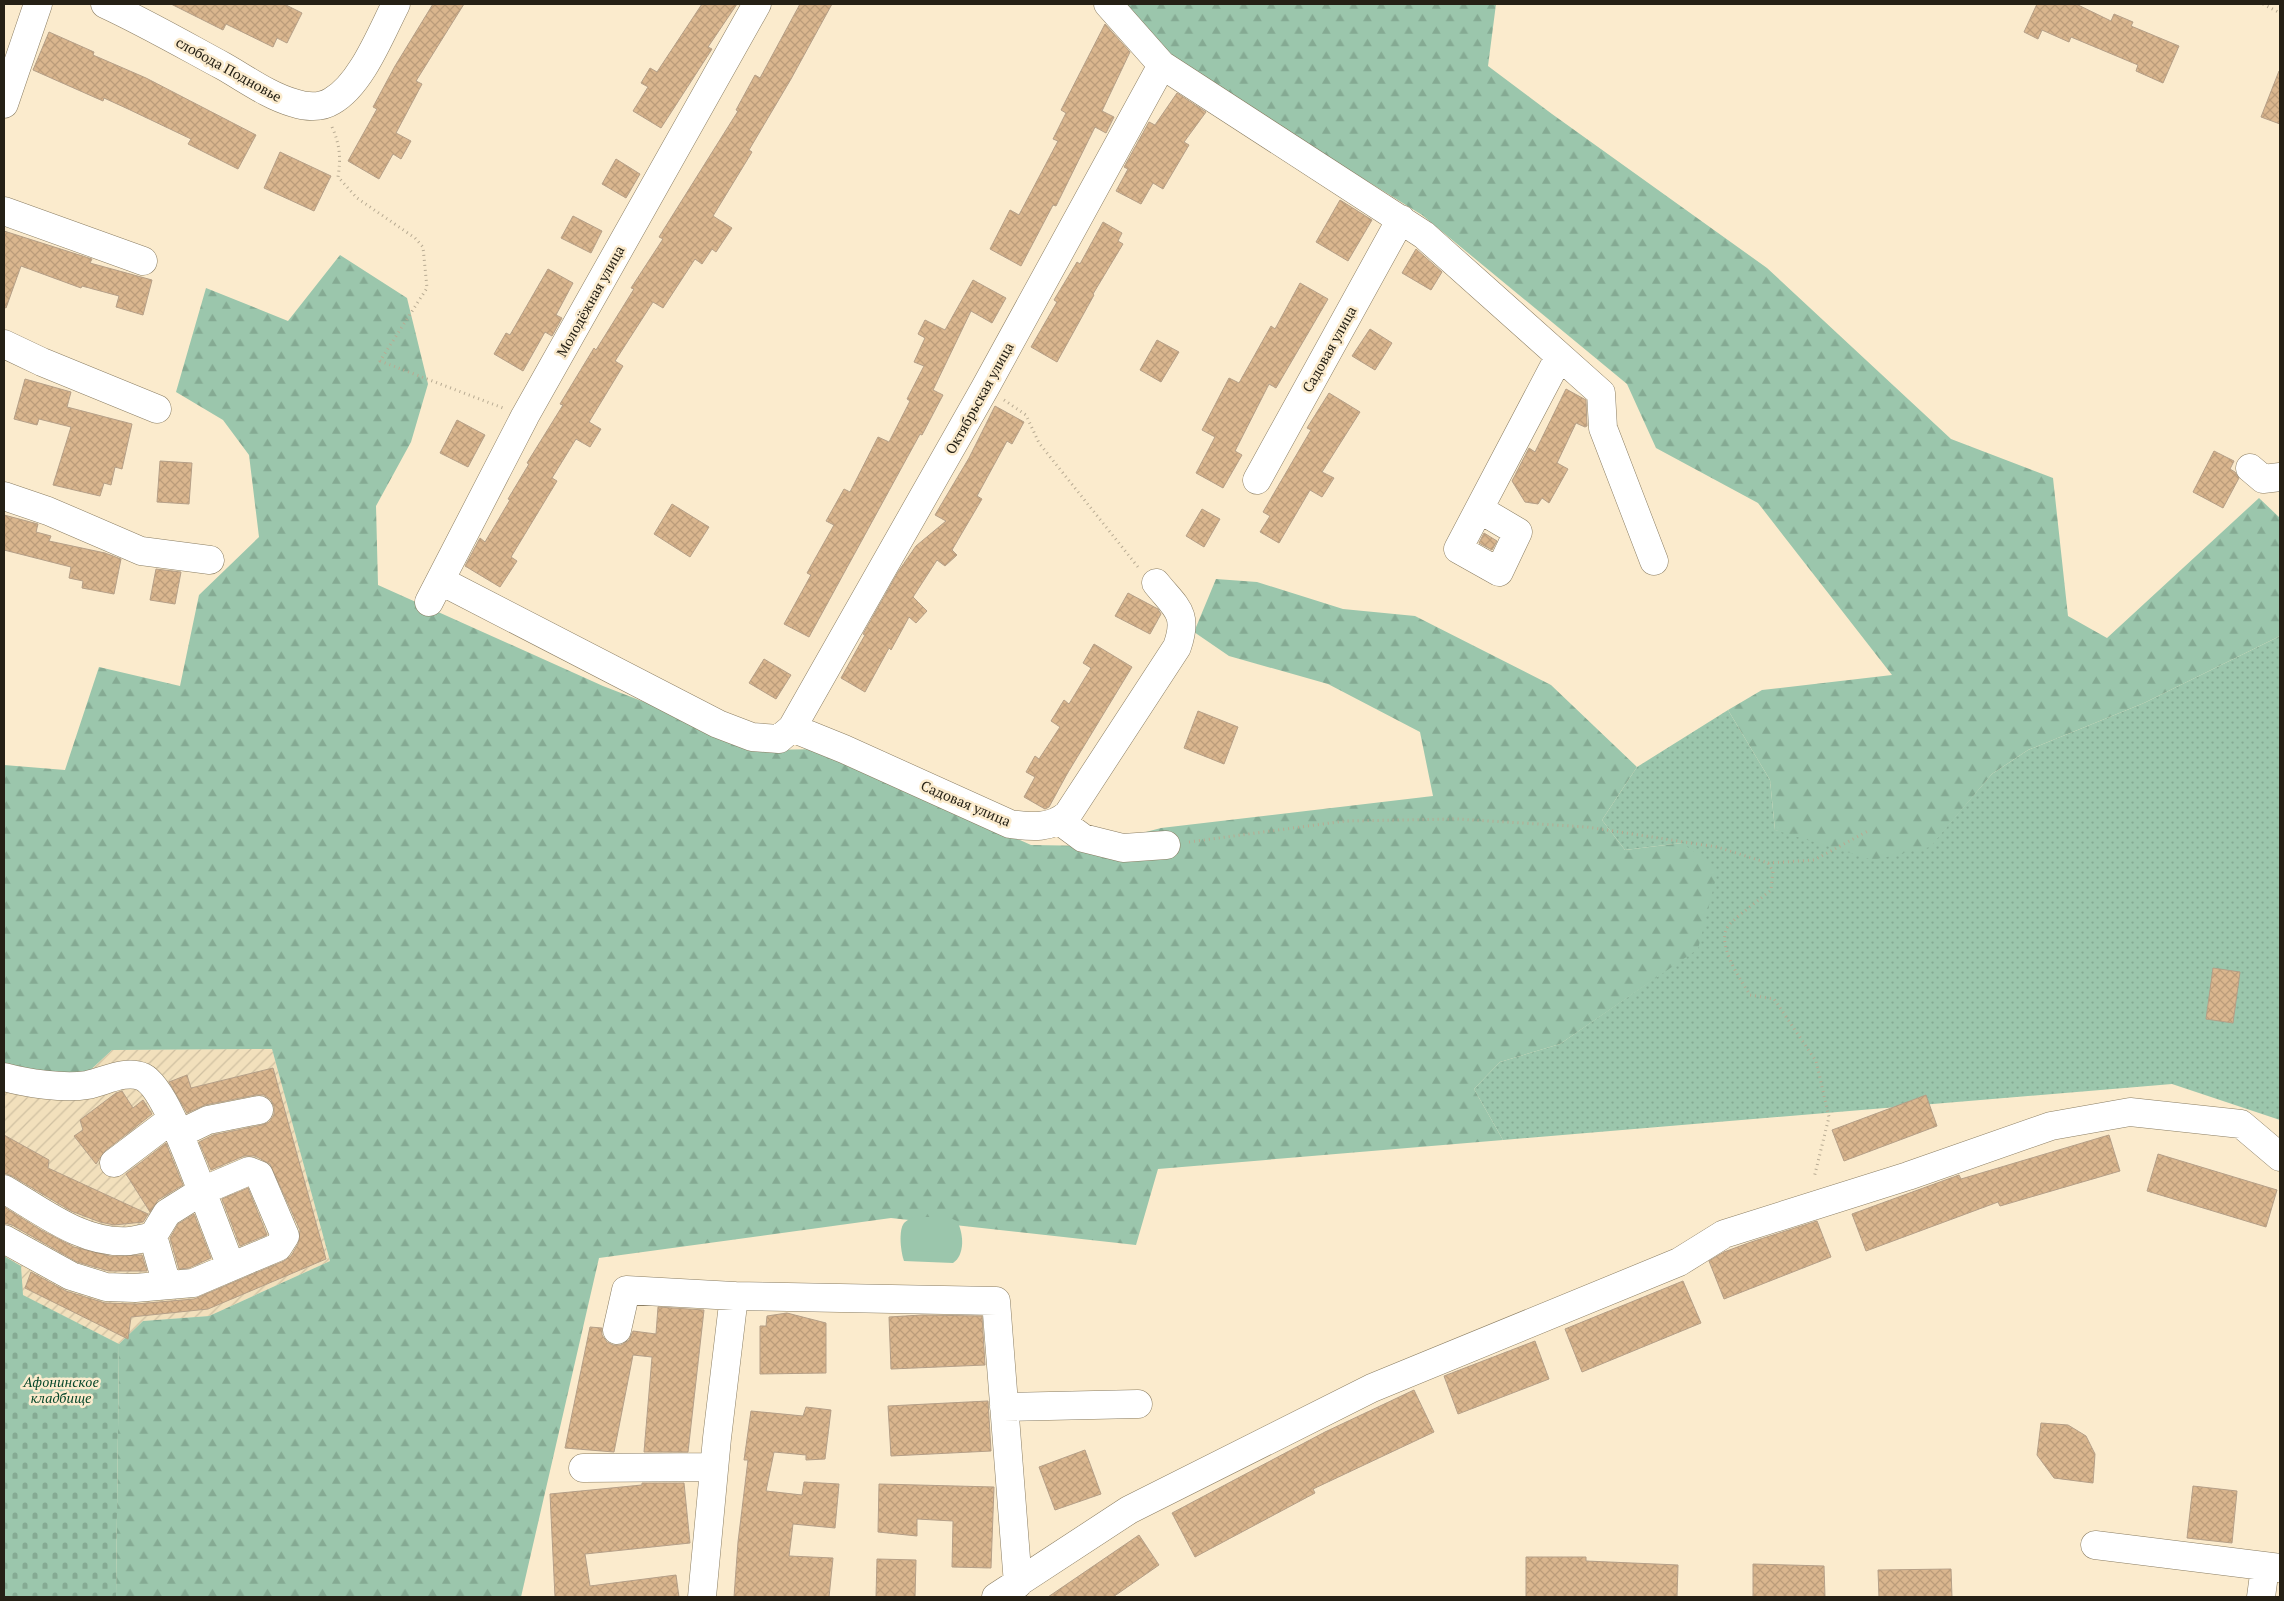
<svg xmlns="http://www.w3.org/2000/svg" width="2284" height="1601" font-family="'PT Serif',serif">
  <style>
    .industrial { fill: url(#industrial-furrows) }
    .grass { fill: url(#grass-dots) }
    .forest { fill: url(#forest-firs) }
    .cemetery { fill: url(#cemetery-stones) }
    .pitch { fill: #9bc6ac }
    .building { fill: url(#building-cross-hatch); stroke: #b59f87 }
    .lines { fill: none; stroke-linecap: round; stroke-linejoin: round }
    .minor-casing { stroke: #8a7d62; stroke-width: 29 }
    .path { stroke: #b8ab93; stroke-width: 3; stroke-dasharray: 1 4; stroke-linecap: butt }
    .minor { stroke: #fff; stroke-width: 28 }
    .labels { text-anchor: middle; dominant-baseline: central; stroke-width: 5; stroke-linejoin: round; paint-order: stroke }
    .street-label { font-size: 14px; fill: #252015; stroke: #fbebcd }
    .park-label { font-size: 14px; font-style: italic; fill: #06472b; stroke: #fbebcd }
  </style>
  <defs>
    <pattern id="industrial-furrows" width="10" height="10" patternUnits="userSpaceOnUse" patternTransform="scale(1.25)"><rect width="10" height="10" fill="#f2e0bc"/><path d="M-1 1l2-2M0 10L10 0M9 11l2-2" fill="none" stroke="#cfc0a1"/></pattern>
    <pattern id="grass-dots" width="8" height="8" patternUnits="userSpaceOnUse" patternTransform="scale(1.25)"><rect width="8" height="8" fill="#9bc6ac"/><path d="M2 2h.1M6 6h.1" fill="none" stroke="#85aa93" stroke-width="1.8" stroke-linecap="round"/></pattern>
    <pattern id="forest-firs" width="22" height="20" patternUnits="userSpaceOnUse" patternTransform="scale(1.25)"><rect width="22" height="20" fill="#9bc6ac"/><path d="M5 1l3.5 6h-7zM16 11l3.5 6h-7z" fill="#85aa93"/></pattern>
    <pattern id="cemetery-stones" width="16" height="16" patternUnits="userSpaceOnUse" patternTransform="scale(1.25)"><rect width="16" height="16" fill="#9bc6ac"/><path d="M2 7V4a2 2 0 0 1 4 0v3zM10 15v-3a2 2 0 0 1 4 0v3z" fill="#85aa93"/></pattern>
    <pattern id="building-cross-hatch" width="8" height="8" patternUnits="userSpaceOnUse" patternTransform="scale(1.25)"><rect width="8" height="8" fill="#dab68e"/><path d="M0 0l8 8M0 8l8-8" fill="none" stroke="#bb9c7a"/></pattern>
  </defs>
  <rect width="100%" height="100%" fill="#fbebcd"/>
  <!-- industrial -->
  <path class="industrial" d="M272 1049 330 1261 209 1316 143 1321 119 1344 22 1295 21 1266 4 1256V1066L84 1076 112 1050Z"/>
  <!-- grass -->
  <path class="grass" d="M2280 636V1120L2172 1084 1503 1140 1474 1089 1500 1062 1560 1044 1698 948 1682 843 1625 850 1602 820 1637 767 1728 710 1770 780 1775 830 1930 846 1992 774 2028 750 2144 703Z"/>
  <!-- forest -->
  <path class="forest" d="M1121 4H1496L1488 66 1552 114 1767 268 1951 439 2053 478 2068 616 2107 638 2259 498 2280 518V636L2144 703 2028 750 1992 774 1930 847 1873 860 1775 830 1770 780 1728 710 1762 690 1892 675 1758 503 1656 448 1627 384 1422 215 1165 56Z
    M340 255 407 298 428 384 411 442 376 506 378 585 603 686 768 750 819 749 1031 845 1093 846 1161 828 1433 796 1420 732 1328 684 1229 656 1194 632 1216 579 1257 582 1343 609 1415 616 1551 685 1637 767 1602 820 1625 850 1682 843 1718 870 1698 949 1560 1044 1500 1062 1474 1089 1503 1140 1158 1169 1136 1245 891 1218 599 1258 521 1597H116L119 1344 143 1321 209 1316 330 1261 272 1049 112 1050 84 1076 4 1066V765L65 770 99 667 180 686 199 595 259 537 249 455 223 420 176 392 206 288 288 321Z"/>
  <!-- cemetery -->
  <path class="cemetery" d="M4 1256 21 1266 23 1295 119 1344 116 1597H4Z"/>
  <!-- pitch -->
  <path class="pitch" d="M915 1217H948L957 1221C964 1234 965 1255 953 1263L904 1261C901 1253 898 1231 904 1223 907 1220 911 1218 915 1217Z"/>
  <!-- building -->
  <path class="building" d="M171 4H284L302 13 287 43 277 38 273 47 226 24 223 30Z
    M433 4H464L416 81 422 84 396 133 411 141 401 159 393 154 379 179 348 161 377 109 373 107 395 66Z
    M702 4H737L708 47 712 49 661 128 633 111 648 87 641 83 650 68 657 72Z
    M800 4H832L791 79 749 150 752 152 713 216 732 228 716 252 712 249 702 264 695 259 663 308 653 302 615 361 623 366 589 422 601 429 590 447 576 439 552 478 557 481 511 557 517 561 500 587 465 566 480 538 485 542 510 500 508 499 529 464 527 463 563 405 560 404 594 348 596 350 634 289 631 288 663 239 659 237 738 111 736 110 755 75 760 78Z
    M2037 4H2076L2111 21 2114 14 2133 22 2131 26 2179 46 2163 83 2136 71 2138 65 2071 37 2069 42 2042 30 2038 39 2024 32Z
    M1105 24 1130 52 1102 111 1114 117 1106 133 1095 127 1056 206 1053 205 1021 266 990 249 1010 210 1019 215 1058 141 1053 139 1066 113 1061 110Z
    M49 32 94 52 93 55 146 78 256 135 238 169 188 144 191 139 126 108 104 98 103 101 33 70Z
    M2279 71H2280V124L2261 117Z
    M1177 93 1206 112 1184 142 1189 145 1163 189 1153 183 1141 204 1116 191 1128 169 1124 167 1149 122 1155 125Z
    M280 152 331 176 314 211 264 188Z
    M616 159 640 174 626 198 602 184Z
    M1340 200 1372 220 1348 261 1316 242Z
    M573 216 602 231 591 253 561 238Z
    M1103 222 1122 233 1118 241 1123 244 1093 294 1094 295 1057 362 1031 347 1057 302 1054 300 1077 262 1080 264Z
    M4 231 92 259 90 263 152 280 143 315 116 307 119 296 82 286 81 288 21 266 6 308 4 307Z
    M1416 249 1442 272 1431 290 1402 273Z
    M548 269 573 283 556 315 562 318 552 336 545 332 523 371 494 354 506 333 510 335Z
    M973 280 1006 298 992 323 971 311 933 390 943 395 922 435 920 434 809 637 784 624 811 575 807 573 834 525 826 521 844 489 850 492 878 437 889 442 910 401 907 399 924 366 914 362 925 338 918 334 925 320 945 330Z
    M1300 283 1328 299 1276 388 1269 384 1235 451 1242 455 1223 488 1196 473 1215 437 1202 430 1229 378 1239 383 1271 326 1275 329Z
    M1370 329 1392 343 1375 370 1352 356Z
    M1157 340 1179 352 1161 382 1140 370Z
    M25 379 71 392 67 407 132 424 122 469 115 467 111 485 104 483 100 496 53 485 71 427 39 419 37 425 14 419Z
    M1566 389 1586 400 1587 426 1585 427 1576 423 1557 463 1568 469 1549 503 1542 498 1538 504 1525 502 1512 481 1529 448 1535 452Z
    M1329 393 1360 412 1322 472 1334 478 1322 497 1310 490 1279 543 1260 532 1270 516 1263 512 1311 430 1307 428Z
    M995 406 1024 422 1012 444 1007 441 977 496 982 499 952 550 957 555 945 566 937 560 913 597 927 611 916 623 909 617 891 650 889 648 865 692 841 678 865 635 863 634 898 572 916 546 946 521 935 515 969 458Z
    M457 420 485 435 468 467 440 453Z
    M2214 451 2234 461 2230 469 2235 472 2239 478 2223 508 2193 492Z
    M160 461 192 463 189 504 157 502Z
    M672 504 709 527 690 557 654 534Z
    M1202 509 1220 519 1204 547 1186 536Z
    M4 515 38 524 36 532 51 536 49 541 105 553 121 559 114 594 82 588 83 581 69 578 71 567 4 550Z
    M1484 533 1497 541 1492 550 1479 543Z
    M156 569 181 572 175 604 150 600Z
    M1128 593 1158 609 1161 614 1150 634 1115 616Z
    M1094 644 1132 667 1067 774 1049 807 1045 809 1024 797 1035 777 1026 772 1035 756 1039 759 1060 727 1051 721 1064 700 1069 704 1091 668 1083 663Z
    M764 659 791 675 776 699 749 683Z
    M1198 711 1238 727 1224 764 1184 748Z
    M2213 968 2240 972 2233 1023 2206 1019Z
    M273 1068 326 1259 208 1309 131 1317 128 1339 25 1288 31 1272 66 1291 105 1303 136 1304 194 1299 284 1261 291 1256 298 1244 300 1230 270 1164 255 1156H244L211 1170 199 1142 213 1135 262 1125 269 1122 274 1115V1107L271 1100 264 1095H256L205 1105 187 1113 169 1082 187 1075 191 1088Z
    M122 1091 133 1108 143 1100 152 1114 105 1151 96 1164 74 1136 83 1130 80 1120 116 1093Z
    M1926 1095 1937 1126 1844 1161 1832 1130Z
    M4 1135 49 1160 48 1168 148 1214 143 1222 114 1225 100 1222 71 1211 12 1176 4 1173Z
    M2109 1135 2120 1171 2000 1206 1998 1202 1866 1251 1852 1214 1959 1175 1961 1179Z
    M166 1143 183 1185 158 1200 150 1212 126 1174Z
    M2158 1154 2277 1190 2266 1227 2147 1191Z
    M248 1188 267 1235 240 1246 222 1199Z
    M4 1207 41 1230 74 1247 110 1256 142 1255 147 1271H109L77 1262 12 1225 4 1223Z
    M194 1214 211 1258 189 1268 179 1269 170 1238 178 1224Z
    M1817 1221 1831 1257 1724 1299 1709 1261 1724 1252 1751 1242Z
    M1683 1281 1701 1323 1582 1372 1565 1329Z
    M658 1307 704 1310 688 1452H644L652 1357 633 1355 614 1452 565 1448 590 1327 602 1328V1335L607 1342 613 1345H621L629 1340 633 1331 656 1334Z
    M787 1313 826 1323V1373L760 1374V1326H766L767 1316Z
    M922 1315 982 1316 985 1365 891 1369 889 1317Z
    M1535 1341 1549 1379 1458 1414 1444 1376Z
    M1414 1390 1434 1432 1313 1489 1315 1493 1195 1557 1172 1513 1325 1432Z
    M988 1401 991 1451 891 1456 888 1406Z
    M806 1407 831 1410 825 1459 806 1460V1455L774 1452 766 1491 802 1495 804 1482 839 1484 835 1528 793 1524 789 1556 833 1558 829 1597H734L738 1542 748 1460H744L751 1411 803 1416Z
    M2041 1423 2068 1425 2086 1436 2095 1454 2093 1483 2054 1478 2037 1455Z
    M1085 1450 1101 1494 1055 1510 1039 1467Z
    M642 1483H684L690 1543 585 1554 590 1586 676 1575 679 1597H555L550 1494 642 1485Z
    M879 1484 994 1487 991 1568 952 1567 953 1521 917 1519V1536L878 1532Z
    M2193 1486 2237 1491 2232 1543 2187 1538Z
    M1139 1535 1159 1565 1113 1597H1048Z
    M1526 1557H1586V1561L1678 1565 1677 1597H1526Z
    M877 1559 916 1560 915 1597H876Z
    M1753 1564 1824 1566 1825 1597H1753Z
    M1951 1569 1952 1597H1879L1878 1570Z"/>
  <g class="lines">
    <defs>
      <path id="minor" d="M105 4C146 23 184 45 223 66 246 79 269 96 294 103 306 107 321 108 332 101 361 85 381 33 396 4
        M1108 4 1162 65 1424 235 1601 393 1603 428 1654 561
        M4 104 38 4
        M4 211 143 261
        M4 344 42 362 157 409
        M2250 468 2263 479 2280 477
        M1257 480 1401 219
        M4 496 48 511 141 551 210 560
        M1479 509 1518 532 1499 572 1458 549 1559 357
        M441 581 718 724 752 737 779 739 792 728 985 388 1162 65
        M429 602 525 416 757 4
        M792 728 844 749 1010 824C1031 827 1051 829 1068 814L1177 647C1189 613 1176 608 1156 583
        M1060 821 1083 838 1123 848 1166 845
        M4 1077C26 1083 64 1089 87 1085 104 1082 125 1069 143 1077 165 1088 192 1167 202 1191L167 1213 153 1236C145 1238 137 1240 130 1241 83 1245 42 1211 4 1189
        M179 1134 208 1120 259 1110
        M114 1163 172 1119
        M153 1236 167 1285
        M4 1239 71 1276 106 1287 135 1288 193 1283 278 1247 285 1236 259 1175 249 1171 202 1191 231 1267
        M617 1330 626 1290 734 1296 996 1301 1018 1584
        M1004 1407 1138 1404
        M583 1468 714 1467
        M2095 1545 2280 1568
        M702 1597 717 1438 734 1296
        M996 1597 1129 1510 1372 1388 1679 1262 1724 1234 1908 1176 2051 1126 2130 1112 2241 1124 2280 1157
        M2261 1597 2265 1567"/>
    </defs>
    <!-- minor casing -->
    <use href="#minor" class="minor-casing"/>
    <!-- path -->
    <path class="path" d="M2263 4 2280 13
      M332 127C340 145 341 158 338 177L357 198 415 238 423 247 427 288 380 361 503 408
      M1004 400 1026 415 1039 443 1138 567
      M1189 842 1345 821 1457 819 1587 827 1717 847 1768 863 1773 871 1771 890C1762 898 1731 920 1727 928 1717 946 1741 980 1750 995L1774 999 1816 1061 1829 1117 1814 1178
      M1768 863 1814 860 1868 831"/>
    <!-- minor -->
    <use href="#minor" class="minor"/>
  </g>
  <g class="labels">
    <!-- street labels -->
    <g class="street-label">
      <text transform="translate(229 69) rotate(29)">слобода Подновье</text>
      <text transform="translate(590 301) rotate(-61)">Молодёжная улица</text>
      <text transform="translate(1329 349) rotate(-61)">Садовая улица</text>
      <text transform="translate(979 398) rotate(-61)">Октябрьская улица</text>
      <text transform="translate(966 803) rotate(23)">Садовая улица</text>
    </g>
    <!-- park labels -->
    <g class="park-label">
      <text x="61" y="1381">Афонинское<tspan x="61" dy="16">кладбище</tspan></text>
    </g>
  </g>
  <!-- border -->
  <rect width="2284" height="1601" fill="none" stroke="#252015" stroke-width="10"/>
</svg>
